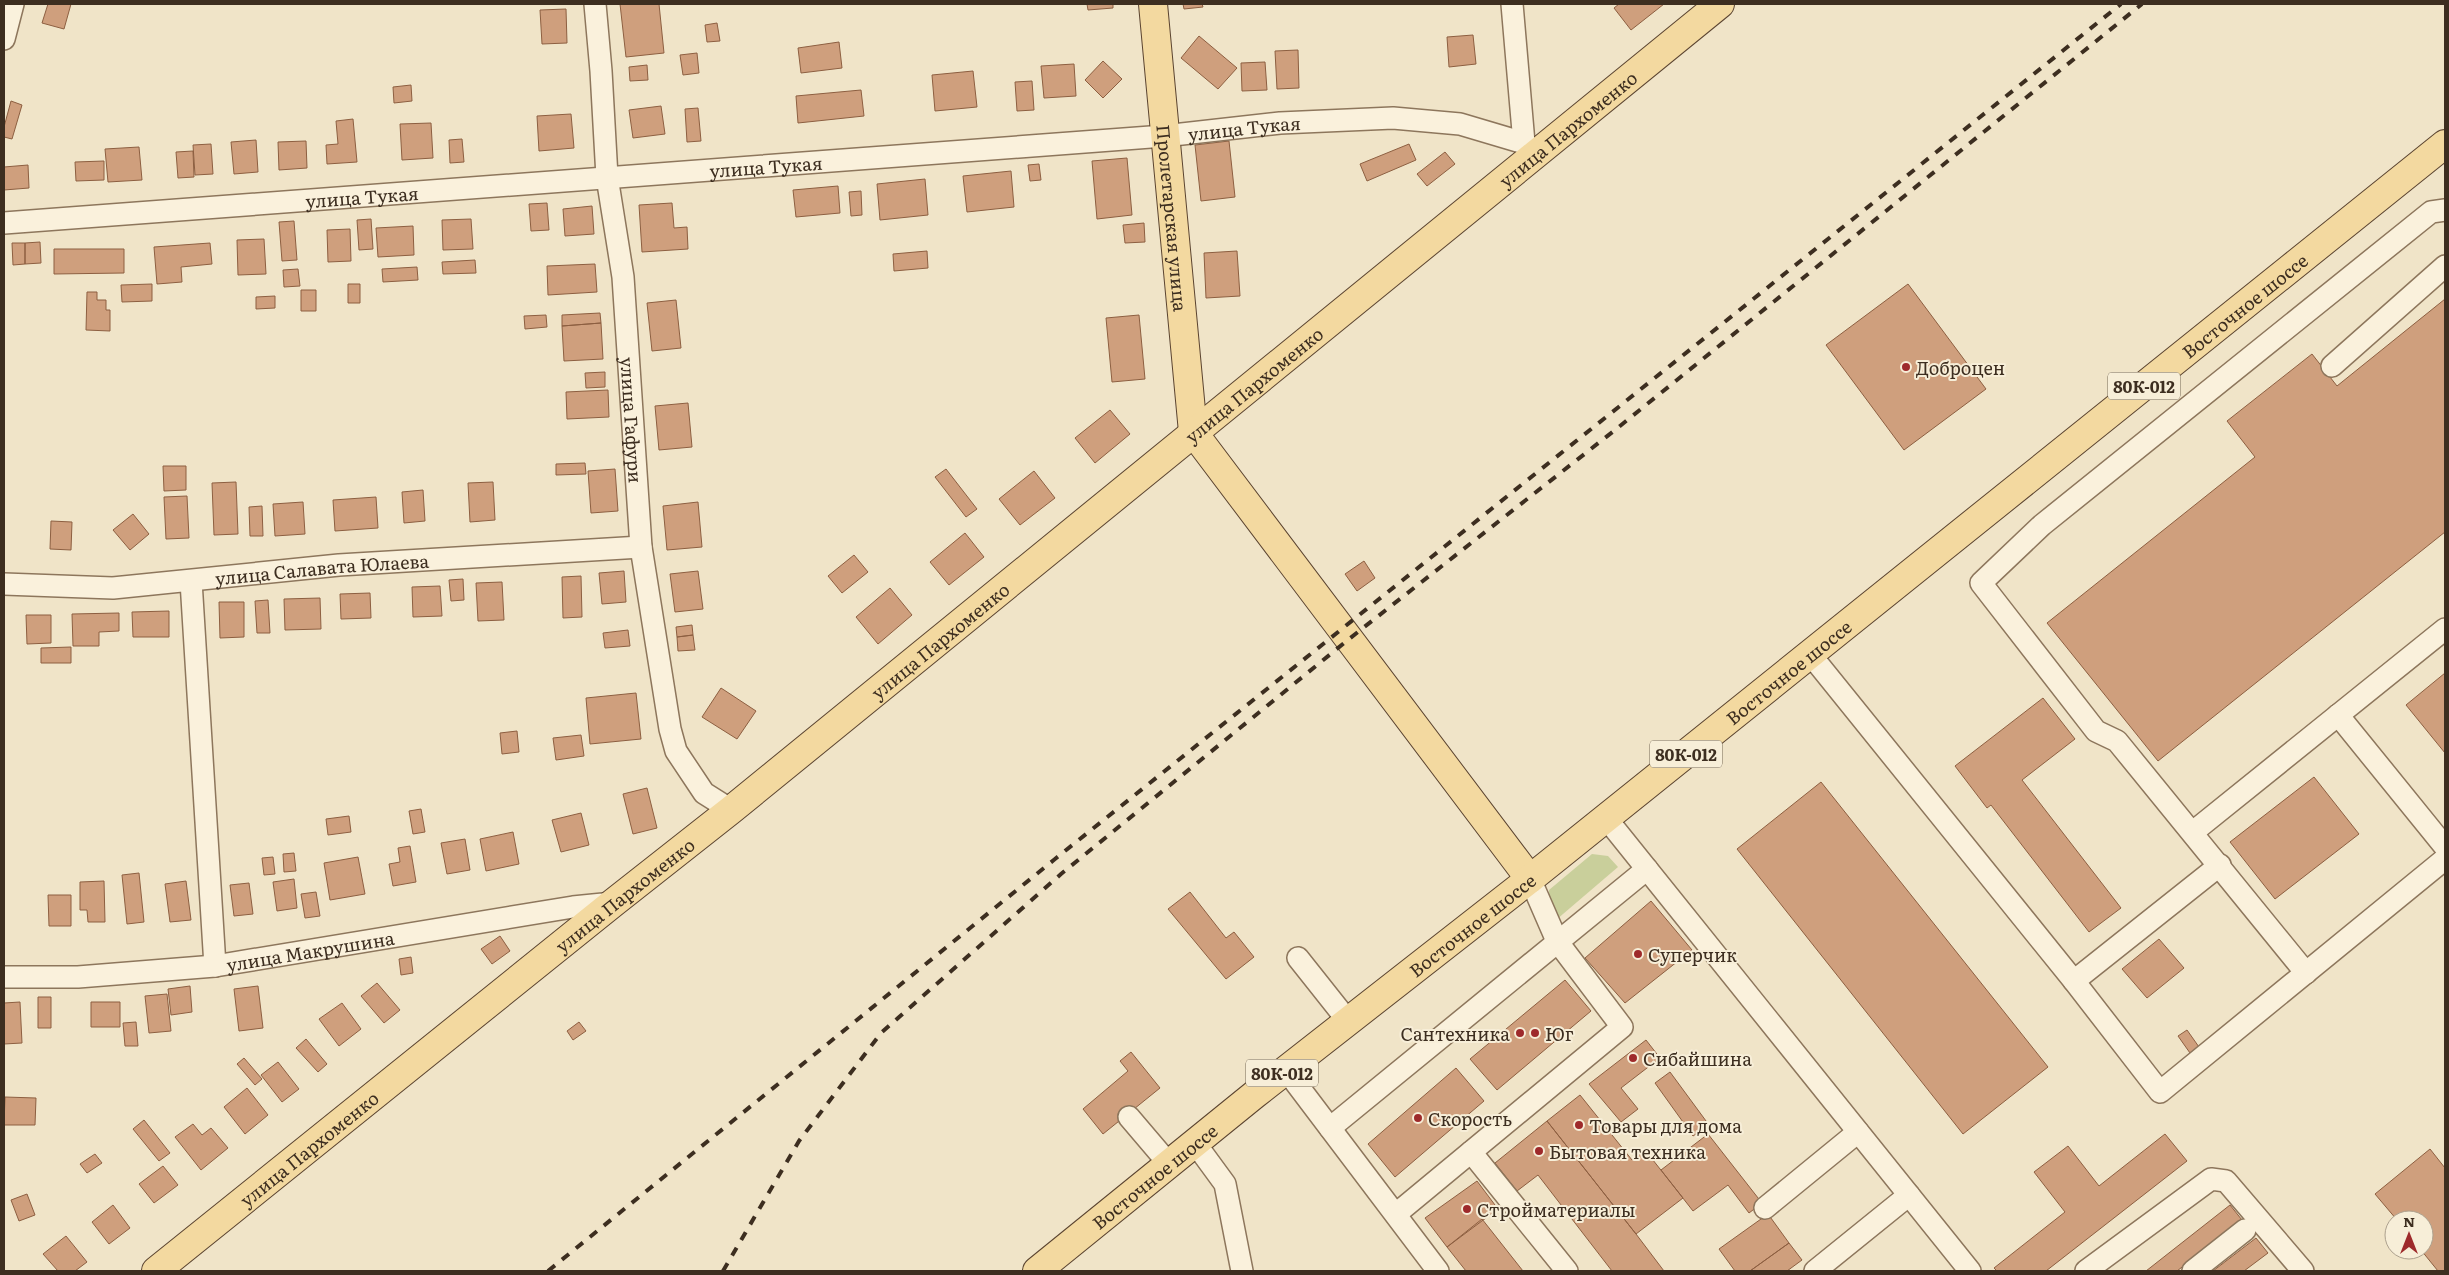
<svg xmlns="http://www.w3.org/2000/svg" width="2449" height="1275" font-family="Literata,serif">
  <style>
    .green { fill: #c9cf9b }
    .building { fill: #cf9f7d; stroke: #8d5f41 }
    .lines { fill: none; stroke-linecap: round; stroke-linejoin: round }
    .minor-casing { stroke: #8d765c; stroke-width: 24 }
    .major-casing { stroke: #5b4430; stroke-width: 30 }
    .minor { stroke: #faf1dc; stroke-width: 21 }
    .major { stroke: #f3d9a0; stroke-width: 28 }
    .rail { stroke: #3d2e20; stroke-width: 4; stroke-dasharray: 9 9; stroke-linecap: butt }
    .poi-dot { fill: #9e2a2b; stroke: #f7eed8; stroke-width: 2 }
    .labels { text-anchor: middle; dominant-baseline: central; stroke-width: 4; stroke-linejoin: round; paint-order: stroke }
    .shield { fill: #f7eed8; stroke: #756857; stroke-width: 1 }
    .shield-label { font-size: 16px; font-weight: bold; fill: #3d2e20 }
    .street-label { font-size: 18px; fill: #3d2e20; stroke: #f7eed8 }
    .poi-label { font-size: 18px; fill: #3d2e20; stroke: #f7eed8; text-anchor: start }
  </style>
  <rect width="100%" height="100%" fill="#f0e4c8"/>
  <!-- green -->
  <path class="green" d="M1592 854 1608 856 1618 867 1556 920 1549 911V890Z"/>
  <!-- building -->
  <path class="building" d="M48 4H71L64 29 42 23Z
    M620 4H659L664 53 626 57Z
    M1087 4H1113V8L1088 10Z
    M1183 4H1202L1203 7 1184 9Z
    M1619 4H1664L1631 30 1614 8Z
    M566 9 567 43 542 44 540 10Z
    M717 23 720 41 707 42 705 25Z
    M1473 35 1476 64 1449 67 1447 37Z
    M1199 36 1237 68 1218 89 1181 58Z
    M839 42 842 68 801 73 798 48Z
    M1298 50 1299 88 1277 89 1275 51Z
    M697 53 699 73 683 75 680 55Z
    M1103 61 1122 79 1103 98 1085 80Z
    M1265 62 1267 90 1242 91 1241 63Z
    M1074 64 1076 96 1044 98 1041 66Z
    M647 65 648 80 630 81 629 67Z
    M973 71 977 107 935 111 932 75Z
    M1032 81 1034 110 1017 111 1015 82Z
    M411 85 412 101 394 103 393 87Z
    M861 90 864 116 798 123 796 96Z
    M11 101 22 105 12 139 4 137V127Z
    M661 106 665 134 633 138 629 110Z
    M698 108 701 141 687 142 685 109Z
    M571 114 574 148 539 151 537 116Z
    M353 119 357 162 327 164 326 145 338 144 336 121Z
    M431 123 433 158 402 160 400 124Z
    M462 139 464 162 450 163 449 140Z
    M256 140 258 172 234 174 231 142Z
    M306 141 307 168 279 170 278 142Z
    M1229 141 1235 197 1201 201 1195 145Z
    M211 144 213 174 195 175 193 145Z
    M1409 144 1416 160 1367 181 1360 164Z
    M139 147 142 180 108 182 105 149Z
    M193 151 194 177 178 178 176 152Z
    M1445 152 1455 164 1427 186 1417 174Z
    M1127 158 1132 215 1097 219 1092 161Z
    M104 161V180L76 181 75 162Z
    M1039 164 1041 180 1030 181 1028 165Z
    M28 165 29 188 4 190V167Z
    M1011 171 1014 207 967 212 963 176Z
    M925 179 928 215 880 220 877 184Z
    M838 186 840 213 796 217 793 190Z
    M861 191 862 215 851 216 849 192Z
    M547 203 549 230 531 231 529 204Z
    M672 203 674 228 687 227 688 249 642 252 639 205Z
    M592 206 594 234 565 236 563 209Z
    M371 219 373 249 359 250 357 220Z
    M471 219 473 249 443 250 442 220Z
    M294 221 297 260 282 261 279 222Z
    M1144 223 1145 242 1125 243 1123 225Z
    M413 226 414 255 378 257 376 228Z
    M350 229 351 261 328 262 327 230Z
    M264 239 266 274 238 275 237 240Z
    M40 242 41 263 25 264V243Z
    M12 243H25V264L13 265Z
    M210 243 212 264 181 267 182 282 157 284 154 247Z
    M54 249H124V273L54 274Z
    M927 251 928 268 894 271 893 254Z
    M1237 251 1240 296 1206 298 1204 253Z
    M475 260 476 273 443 274 442 262Z
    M595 264 597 292 548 295 547 266Z
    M417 267 418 280 383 282 382 269Z
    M298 269 300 286 284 287 283 270Z
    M152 284V301L122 302 121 285Z
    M348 284H360V303H348Z
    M1908 284 1986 389 1904 450 1826 345Z
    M301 290H316V311H301Z
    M87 292H97V300H106V310H110V331L86 330Z
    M275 296V308L256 309V297Z
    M2445 299V532L2158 761 2047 623 2255 457 2227 421 2312 354 2337 386Z
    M676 300 681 348 652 351 647 303Z
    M600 313 601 323 562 326V315Z
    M546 315 547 327 525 329 524 316Z
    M1139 315 1145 379 1112 382 1106 318Z
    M601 323 603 359 564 361 562 326Z
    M605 372V387L586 388 585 373Z
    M608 390 609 417 567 419 566 392Z
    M688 403 692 447 659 450 655 406Z
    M1110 410 1130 434 1095 463 1075 438Z
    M585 463 586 474 556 475V464Z
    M163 466H186V490L164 491Z
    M615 469 618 511 591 513 588 471Z
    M946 469 977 509 966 517 935 477Z
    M1034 471 1055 498 1020 525 999 499Z
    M236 482 238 534 214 535 212 483Z
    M493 482 495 520 470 522 468 483Z
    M423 490 425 521 404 523 402 492Z
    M187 496 189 538 166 539 164 497Z
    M376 497 378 528 335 531 333 500Z
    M303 502 305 534 275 536 273 504Z
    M698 502 702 547 667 550 663 506Z
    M262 506 263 536H250L249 507Z
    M133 514 149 534 130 550 113 530Z
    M51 521 72 522 71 550 50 549Z
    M965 533 984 557 949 585 930 562Z
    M854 555 868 572 842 593 828 576Z
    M1364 561 1375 578 1357 591 1345 574Z
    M624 571 626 602 602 604 599 573Z
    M698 571 703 609 675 612 670 574Z
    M581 576 582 617 563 618 562 577Z
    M463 579 464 600 451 601 449 580Z
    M502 582 504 620 478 621 476 583Z
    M440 586 442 616 413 617 412 587Z
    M890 588 912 615 878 644 856 617Z
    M370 593 371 618 341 619 340 594Z
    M320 598 321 629 285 630 284 599Z
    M268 600 270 633H257L255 601Z
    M219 602H244V637L220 638Z
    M169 611V637H133L132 612Z
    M119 613V631L99 632V646H73L72 614Z
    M26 615H51V643L27 644Z
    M692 625 693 635 677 637 676 627Z
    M628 630 630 646 605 648 603 633Z
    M693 635 695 650 678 651 677 637Z
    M71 647V663H41V648Z
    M2445 673V753L2406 705Z
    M721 688 756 711 737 739 702 717Z
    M636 693 641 739 590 744 586 698Z
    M2043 698 2075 739 2022 780 2121 908 2089 932 1991 805 1987 808 1955 766Z
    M517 731 519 752 502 754 500 733Z
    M581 735 584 756 556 760 553 738Z
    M2314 777 2359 834 2275 899 2230 842Z
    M1821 782 2048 1067 1963 1134 1737 849Z
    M647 788 657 828 633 834 623 794Z
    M421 809 425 832 413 834 409 811Z
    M581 813 589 845 561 852 552 820Z
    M349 816 351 832 328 835 326 819Z
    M513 832 519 864 486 871 480 839Z
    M465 839 470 870 447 874 441 843Z
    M410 846 416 882 393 886 389 864 400 862 398 848Z
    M294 853 296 871 284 872 283 854Z
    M273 857 275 874 264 875 262 858Z
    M358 857 365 894 330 900 324 863Z
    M139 873 144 922 127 924 122 875Z
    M294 879 297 908 277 911 273 882Z
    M104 881 105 922H88L87 910H80V882Z
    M186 881 191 920 170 922 165 884Z
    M249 883 253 914 234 916 230 885Z
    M316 892 320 916 305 918 301 894Z
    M1190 892 1226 938 1234 932 1254 957 1226 979 1168 909Z
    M48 895H71V926H49Z
    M1651 901 1692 950 1625 1003 1585 958Z
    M500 936 510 951 492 964 481 949Z
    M2159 939 2184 968 2147 998 2122 969Z
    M411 957 413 973 401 975 399 959Z
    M1565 980 1591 1011 1497 1090 1470 1059Z
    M377 983 400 1010 384 1023 361 996Z
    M190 986 192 1012 171 1015 168 989Z
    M258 986 263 1028 239 1031 234 989Z
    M167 994 171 1031 149 1033 145 996Z
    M38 997H51V1028H38Z
    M20 1002 22 1043 4 1044V1003Z
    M91 1002H120V1027H91Z
    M342 1003 361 1029 339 1046 319 1019Z
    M136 1022 138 1046H125L123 1023Z
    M579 1022 586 1031 573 1040 567 1031Z
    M2187 1030 2199 1047 2190 1053 2178 1036Z
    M306 1039 327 1064 318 1072 296 1048Z
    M1646 1040 1660 1058 1621 1088 1638 1109 1621 1122 1589 1084Z
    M1131 1052 1160 1088 1103 1134 1083 1109 1128 1071 1120 1061Z
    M244 1058 262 1079 255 1085 237 1064Z
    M278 1062 299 1089 282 1102 261 1075Z
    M1456 1068 1484 1101 1395 1177 1368 1144Z
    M1670 1072 1709 1125 1693 1136 1655 1083Z
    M247 1088 268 1115 245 1134 224 1107Z
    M1580 1095 1632 1160 1645 1150 1683 1198 1636 1234 1547 1121Z
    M5 1097 36 1098 35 1125H4Z
    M144 1120 170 1153 159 1161 133 1129Z
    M1547 1121 1636 1234 1664 1271H1612L1538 1175 1517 1191 1495 1163Z
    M193 1124 202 1135 211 1128 228 1148 201 1170 175 1137Z
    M1708 1134 1762 1203 1749 1213 1728 1185 1693 1211 1661 1170Z
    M2165 1134 2187 1161 2046 1271H1997L1994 1268 2065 1212 2034 1172 2068 1146 2099 1186Z
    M2430 1149 2445 1168V1271H2438L2421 1250H2424V1220H2397L2375 1194Z
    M95 1154 102 1163 87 1173 80 1164Z
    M163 1166 178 1185 154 1203 139 1184Z
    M1477 1181 1498 1209 1447 1247 1425 1218Z
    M27 1194 35 1215 19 1221 11 1200Z
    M113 1205 130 1228 109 1244 92 1222Z
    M2230 1205 2242 1220 2177 1271H2146Z
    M1768 1214 1789 1243 1750 1271H1735L1719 1249Z
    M1482 1219 1523 1271H1466L1447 1247Z
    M66 1236 87 1262 75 1271H58L43 1254Z
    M2256 1238 2268 1253 2244 1271H2213Z
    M1789 1243 1802 1260 1787 1271H1750Z"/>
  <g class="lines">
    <defs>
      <g id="minor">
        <path id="s1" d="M595 4 601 71 607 177 623 277 641 547 670 729 676 751 704 793 731 810"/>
        <path d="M1512 4 1524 143 1531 154"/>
        <path d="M4 39 13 4"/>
        <path id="s2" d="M4 223 1164 136 1280 123 1393 118 1460 124 1524 143"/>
        <path d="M2332 366 2445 266"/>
        <path d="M191 581 215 966"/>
        <path id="s3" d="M4 584 113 588 339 565 641 547"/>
        <path d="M1810 654 2074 981 2160 1092 2445 859"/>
        <path d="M2338 715 2445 847"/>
        <path d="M1606 818 1970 1271"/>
        <path d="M2193 832 2445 629"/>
        <path d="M1298 958 1348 1021"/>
        <path d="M2306 973 2117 741 2096 731 1981 583 2042 525 2431 212 2445 210"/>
        <path id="s4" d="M4 977H78L215 966 573 907 613 903"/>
        <path d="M2074 981 2220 865"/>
        <path d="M1286 1070 1438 1271"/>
        <path d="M1129 1117 1169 1164"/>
        <path d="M1330 1128 1647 869"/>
        <path d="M1195 1143 1225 1184 1242 1271"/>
        <path d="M1471 1152 1567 1271"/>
        <path d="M1765 1208 1858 1132"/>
        <path d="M1396 1214 1622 1027 1557 941 1530 879"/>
        <path d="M1815 1271 1909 1195"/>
        <path d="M2086 1271 2211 1179 2226 1181 2303 1271"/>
        <path d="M2193 1271 2245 1230"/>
      </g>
      <g id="major">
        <path id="s5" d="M1153 4 1193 432 1530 879"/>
        <path id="s6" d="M156 1271 613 903 731 810 1720 4"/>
        <path id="s7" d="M1037 1271 1254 1095 1530 879 2445 144"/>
      </g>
    </defs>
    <!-- minor casing -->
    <use href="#minor" class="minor-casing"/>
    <!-- major casing -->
    <use href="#major" class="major-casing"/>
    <!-- minor -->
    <use href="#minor" class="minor"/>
    <!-- major -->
    <use href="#major" class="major"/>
    <!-- rail -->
    <path class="rail" d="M548 1271 1055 859 2121 4
      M723 1271 799 1141 881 1033 1061 874 1349 639 1615 430 2142 4"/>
  </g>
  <!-- markers -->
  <g class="poi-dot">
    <circle cx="1906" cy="367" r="5"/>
    <circle cx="1638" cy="954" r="5"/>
    <circle cx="1520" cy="1033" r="5"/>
    <circle cx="1535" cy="1033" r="5"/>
    <circle cx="1633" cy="1058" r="5"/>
    <circle cx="1418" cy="1118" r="5"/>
    <circle cx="1579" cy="1125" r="5"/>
    <circle cx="1539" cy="1151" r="5"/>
    <circle cx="1467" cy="1209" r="5"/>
  </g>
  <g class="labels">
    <!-- shield labels -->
    <g class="shield">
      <rect x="2108" y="372.5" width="72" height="27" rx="4"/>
      <rect x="1650" y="740.5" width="72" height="27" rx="4"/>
      <rect x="1246" y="1059.5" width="72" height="27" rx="4"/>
    </g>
    <g class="shield-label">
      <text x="2144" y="386">80К-012</text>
      <text x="1686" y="754">80К-012</text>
      <text x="1282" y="1073">80К-012</text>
    </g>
    <!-- street labels -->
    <g class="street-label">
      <text stroke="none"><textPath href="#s2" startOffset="1244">улица Тукая</textPath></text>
      <text stroke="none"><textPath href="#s6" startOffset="1816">улица Пархоменко</textPath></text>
      <text stroke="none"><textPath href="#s2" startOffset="764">улица Тукая</textPath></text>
      <text stroke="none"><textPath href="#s2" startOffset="359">улица Тукая</textPath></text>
      <text stroke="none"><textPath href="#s5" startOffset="215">Пролетарская улица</textPath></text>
      <text stroke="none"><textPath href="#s7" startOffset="1546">Восточное шоссе</textPath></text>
      <text stroke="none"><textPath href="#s6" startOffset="1411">улица Пархоменко</textPath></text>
      <text stroke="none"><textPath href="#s1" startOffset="418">улица Гафури</textPath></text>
      <text stroke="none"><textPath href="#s3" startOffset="319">улица Салавата Юлаева</textPath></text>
      <text stroke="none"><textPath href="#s6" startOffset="1006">улица Пархоменко</textPath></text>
      <text stroke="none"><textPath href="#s7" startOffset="961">Восточное шоссе</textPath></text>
      <text stroke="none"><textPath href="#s6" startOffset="601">улица Пархоменко</textPath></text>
      <text stroke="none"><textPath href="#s7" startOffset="556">Восточное шоссе</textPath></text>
      <text stroke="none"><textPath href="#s4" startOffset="308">улица Макрушина</textPath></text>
      <text stroke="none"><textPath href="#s6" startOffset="196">улица Пархоменко</textPath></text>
      <text stroke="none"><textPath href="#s7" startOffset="151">Восточное шоссе</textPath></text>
    </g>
    <!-- poi labels -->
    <g class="poi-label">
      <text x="1916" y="367">Доброцен</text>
      <text x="1648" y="954">Суперчик</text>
      <text x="1510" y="1033" text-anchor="end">Сантехника</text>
      <text x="1545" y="1033">Юг</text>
      <text x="1643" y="1058">Сибайшина</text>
      <text x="1428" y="1118">Скорость</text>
      <text x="1589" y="1125">Товары для дома</text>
      <text x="1549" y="1151">Бытовая техника</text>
      <text x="1477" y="1209">Стройматериалы</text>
    </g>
  </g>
  <!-- border -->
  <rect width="2449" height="1275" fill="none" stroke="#3d2e20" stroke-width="10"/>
  <!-- north arrow -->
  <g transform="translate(2409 1235)"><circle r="24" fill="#f7eed8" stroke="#ada18e"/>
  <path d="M0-4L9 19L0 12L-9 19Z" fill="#9e2a2b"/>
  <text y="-8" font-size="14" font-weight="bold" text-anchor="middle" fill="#3d2e20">N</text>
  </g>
</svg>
